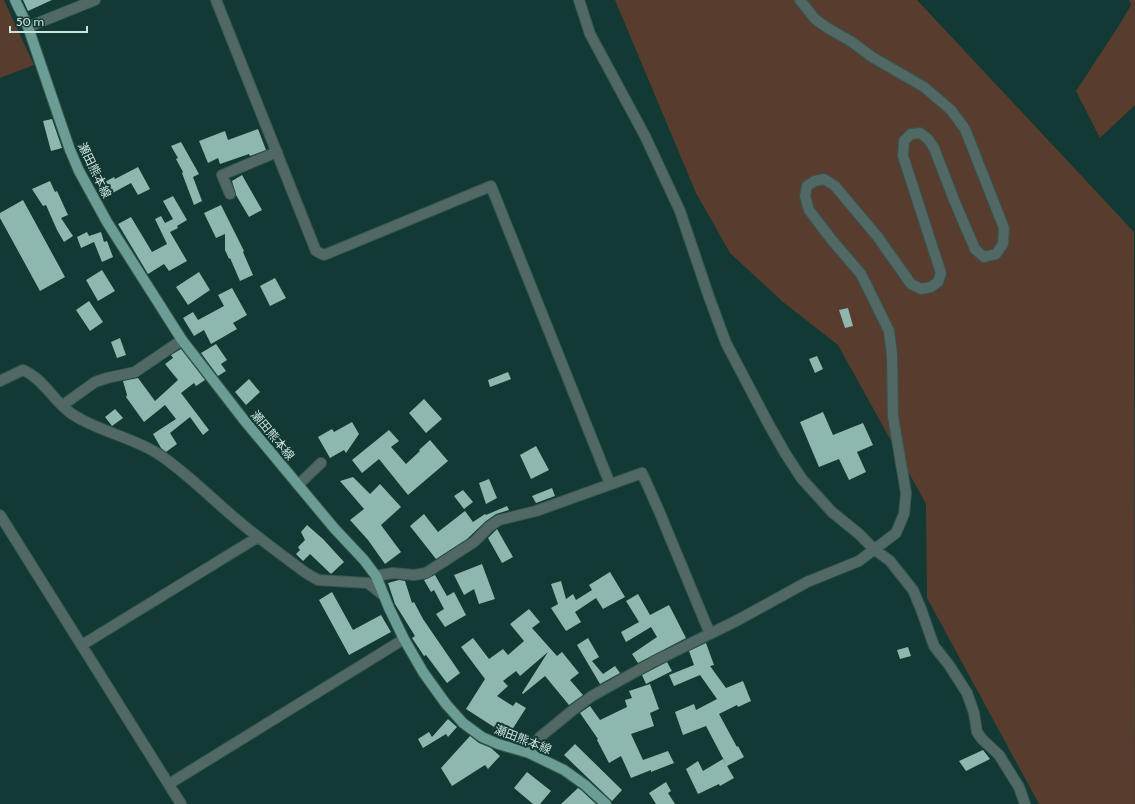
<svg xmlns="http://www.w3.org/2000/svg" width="1135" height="804" font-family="Cabin,'Noto Sans JP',sans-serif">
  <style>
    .green { fill: #583c2d }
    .building { fill: #8eb7af }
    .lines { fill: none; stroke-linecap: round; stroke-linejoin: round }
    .minor-casing { stroke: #345752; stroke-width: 12 }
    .major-casing { stroke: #345752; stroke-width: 12 }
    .minor { stroke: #516864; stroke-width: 10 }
    .major { stroke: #6c9d94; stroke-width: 10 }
    .labels { text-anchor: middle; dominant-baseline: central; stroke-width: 4; stroke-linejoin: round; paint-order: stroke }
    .street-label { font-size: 12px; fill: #cee2de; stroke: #123933 }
  </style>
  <rect width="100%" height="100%" fill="#123933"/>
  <!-- green -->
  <path class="green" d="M0 0H4L34 65 0 78Z
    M615 0H917L1134 232 1135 804H1039L927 598 926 504 838 345 783 302 730 253 696 193Z
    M1129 0H1135V105L1100 138 1076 91 1118 27 1131 5Z"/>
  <!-- building -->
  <path class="building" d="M23 0H52L28 11Z
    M52 119 62 148 51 151 43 121Z
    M258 129 266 150 250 156 249 154 220 164 218 158 208 163 199 141 225 131 228 140Z
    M181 142 199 174 193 177 202 201 194 205 182 173 183 172 176 159 178 158 171 146Z
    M138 167 150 189 138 195 131 183 107 196 101 184 114 177 115 179Z
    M242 175 262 210 249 217 236 195 232 181Z
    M50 181 55 192 57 191 68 215 61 218 73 236 64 242 57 230 46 205 43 206 32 189Z
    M173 196 187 220 177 226 178 228 170 232 187 261 169 271 164 264 148 274 118 224 131 217 152 252 167 244 155 219 161 216 165 223 173 219 163 201Z
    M23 200 65 277 40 291 0 218V213Z
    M221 205 244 251 243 252 253 275 240 281 230 258 229 259 225 250V234L216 238 204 213Z
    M87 232 89 236 101 232 104 242 107 241 113 257 102 262 94 242 81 248 77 237Z
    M102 270 115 291 98 301 86 280Z
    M199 272 210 290 188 305 176 287Z
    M275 278 286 298 270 306 260 286Z
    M232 288 247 315 233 323 237 329 211 344 204 330 194 336 183 318 193 312 198 320 224 306 218 295Z
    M89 301 103 322 90 331 76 310Z
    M848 308 853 326 845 328 839 310Z
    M120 338 126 355 117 358 111 342Z
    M216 344 227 360 221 364 226 371 218 376 201 353Z
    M181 349 205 380 196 386 194 383 181 393 209 430 203 435 190 417 170 433 177 444 166 452 161 448 153 434 176 419 165 405 144 422 126 397 127 395 123 381 138 378 155 401 178 380 165 364 173 358 171 355Z
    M817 356 823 369 815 373 809 359Z
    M508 372 511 379 490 387 488 380Z
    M249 379 260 392 246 405 235 392Z
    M424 399 442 419 426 433 409 413Z
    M115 409 123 418 112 426 105 417Z
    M823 412 833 435 863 423 873 445 857 452 866 472 849 480 839 459 819 467 800 422Z
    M352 422 359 434 346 453 344 450 330 458 318 437 332 429 334 432Z
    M389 430 399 441 391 447 406 464 420 451 419 450 430 440 448 461 408 495 379 459 362 473 352 460Z
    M536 446 549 470 531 479 520 455Z
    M353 477 370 494 380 484 401 507 381 525 401 552 385 564 368 540 350 520 364 509 340 481Z
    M489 479 497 498 486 504 479 483Z
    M552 488 555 496 536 503 532 496Z
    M463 490 473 502 464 509 454 496Z
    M507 506 509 510 496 514 486 521 467 539 436 559 410 526 424 514 438 532 465 511 473 522 485 514 486 515Z
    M307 525 323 539 344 562 331 574 310 554 303 561 296 554 300 550 298 547 305 540 301 532Z
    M497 529 513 557 502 563 488 538Z
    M482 564 495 599 479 604 474 589 464 595 454 575Z
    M610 572 625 597 603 609 596 598 575 612 581 622 566 631 551 608 558 604 551 584 561 581 566 599 573 594 576 600 592 590 589 585Z
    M435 575 447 596 454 592 466 615 445 627 436 614 444 609 434 590 431 592 424 580Z
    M399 580 405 581 412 603 414 602 423 619 460 673 447 683 426 655 424 656 412 638 415 636 395 604 388 583Z
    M332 592 353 630 381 615 391 632 349 655 319 600Z
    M638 594 650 615 669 605 686 638 638 663 632 654 657 637 651 627 626 642 621 632 639 622 626 601Z
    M529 609 540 622 532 628 557 656 562 652 579 673 570 680 583 695 569 705 545 676 523 694 522 693 548 652 520 676 516 671 503 681 508 686 497 696 513 706 516 702 526 708 508 736 466 709 485 679 461 647 473 638 489 659 503 649 508 655 524 641 510 624Z
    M588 638 599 657 592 661 603 674 615 666 620 673 600 684 577 645Z
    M706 643 714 665 710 666 726 688 743 681 751 701 738 707 737 705 719 714 737 747 738 746 744 757 727 766 706 726 683 735 675 712 694 704 696 710 717 699 700 675 674 686 669 675 694 665 689 651Z
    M908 647 911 656 900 659 897 650Z
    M667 662 672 671 646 684 642 675Z
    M650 684 659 709 650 713 654 726 631 734 643 760 668 751 674 763 651 772V770L631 778 621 756 609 763 597 740 598 739 580 713 590 706 600 720 627 707 625 700 632 698 629 691Z
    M448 719 457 727 448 737 446 734 423 748 418 739 429 732 432 737Z
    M470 736 479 743 491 748 500 756 488 769 485 765 452 786 441 768Z
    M575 744 622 790 612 801 564 755Z
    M983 750 990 759 966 771 959 761Z
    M723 759 734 778 720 786 719 784 698 794 686 769 698 761 703 771Z
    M527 772 551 791 540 804H533L514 788Z
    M666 782 671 791 668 793 675 804H656L649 793Z
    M578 788 581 790 596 804H561Z"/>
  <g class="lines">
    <defs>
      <path id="minor" d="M216 0 316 251 324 255 491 186 610 484
        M579 0 590 34 645 136 680 211 709 297 726 343 768 423 785 453 802 479 832 512 859 534 874 549 890 561 913 590 921 609 934 646 949 665 967 693 974 713 977 732 982 739 999 755 1019 787 1025 804
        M28 27 95 0
        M230 194 222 175 277 152
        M0 381 23 370C44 379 54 402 72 414 99 432 133 437 160 455 185 472 206 493 229 513 254 535 280 554 306 573L318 580 368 583 383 595
        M63 405 95 382 107 378 135 372 182 340
        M298 485 321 463
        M0 515 181 804
        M376 576 393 573 414 575 426 573 474 542 490 526 499 520 536 511 642 473 659 511 710 634
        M82 645 258 537
        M529 753 540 737 573 710 592 696 653 662 738 620 807 582 859 561 896 533 904 514 906 493 893 416 892 355 889 331 861 274 831 239 809 210 805 196 807 186 815 181 824 179 835 186 877 236 911 284 921 289 931 287 938 282 941 273 903 156 904 141 911 134 920 133 928 139 934 148 954 200 975 249 984 257 996 254 1003 244 1004 228 965 129 951 110 924 87 872 57 852 42 826 27 815 19 800 0
        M169 784 404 639"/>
      <path id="major" d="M15 0 28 27 70 150 79 171 107 222 182 340 244 420 334 528 364 560 376 576 389 608 404 639 423 672 446 704 463 723 482 737 498 744 529 753 564 770 585 785 606 804"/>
    </defs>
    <!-- minor casing -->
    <use href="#minor" class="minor-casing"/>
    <!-- major casing -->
    <use href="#major" class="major-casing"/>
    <!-- minor -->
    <use href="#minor" class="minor"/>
    <!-- major -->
    <use href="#major" class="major"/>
  </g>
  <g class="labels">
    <!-- street labels -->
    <g class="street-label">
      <text transform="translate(95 170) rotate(64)">瀬田熊本線</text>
      <text transform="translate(273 435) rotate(50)">瀬田熊本線</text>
      <text transform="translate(523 739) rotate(21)">瀬田熊本線</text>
    </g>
  </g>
  <!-- scale -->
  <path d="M10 26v6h77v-6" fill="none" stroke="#cee2de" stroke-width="2"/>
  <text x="16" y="26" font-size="12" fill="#cee2de" stroke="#123933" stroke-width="3" paint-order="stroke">50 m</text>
</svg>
